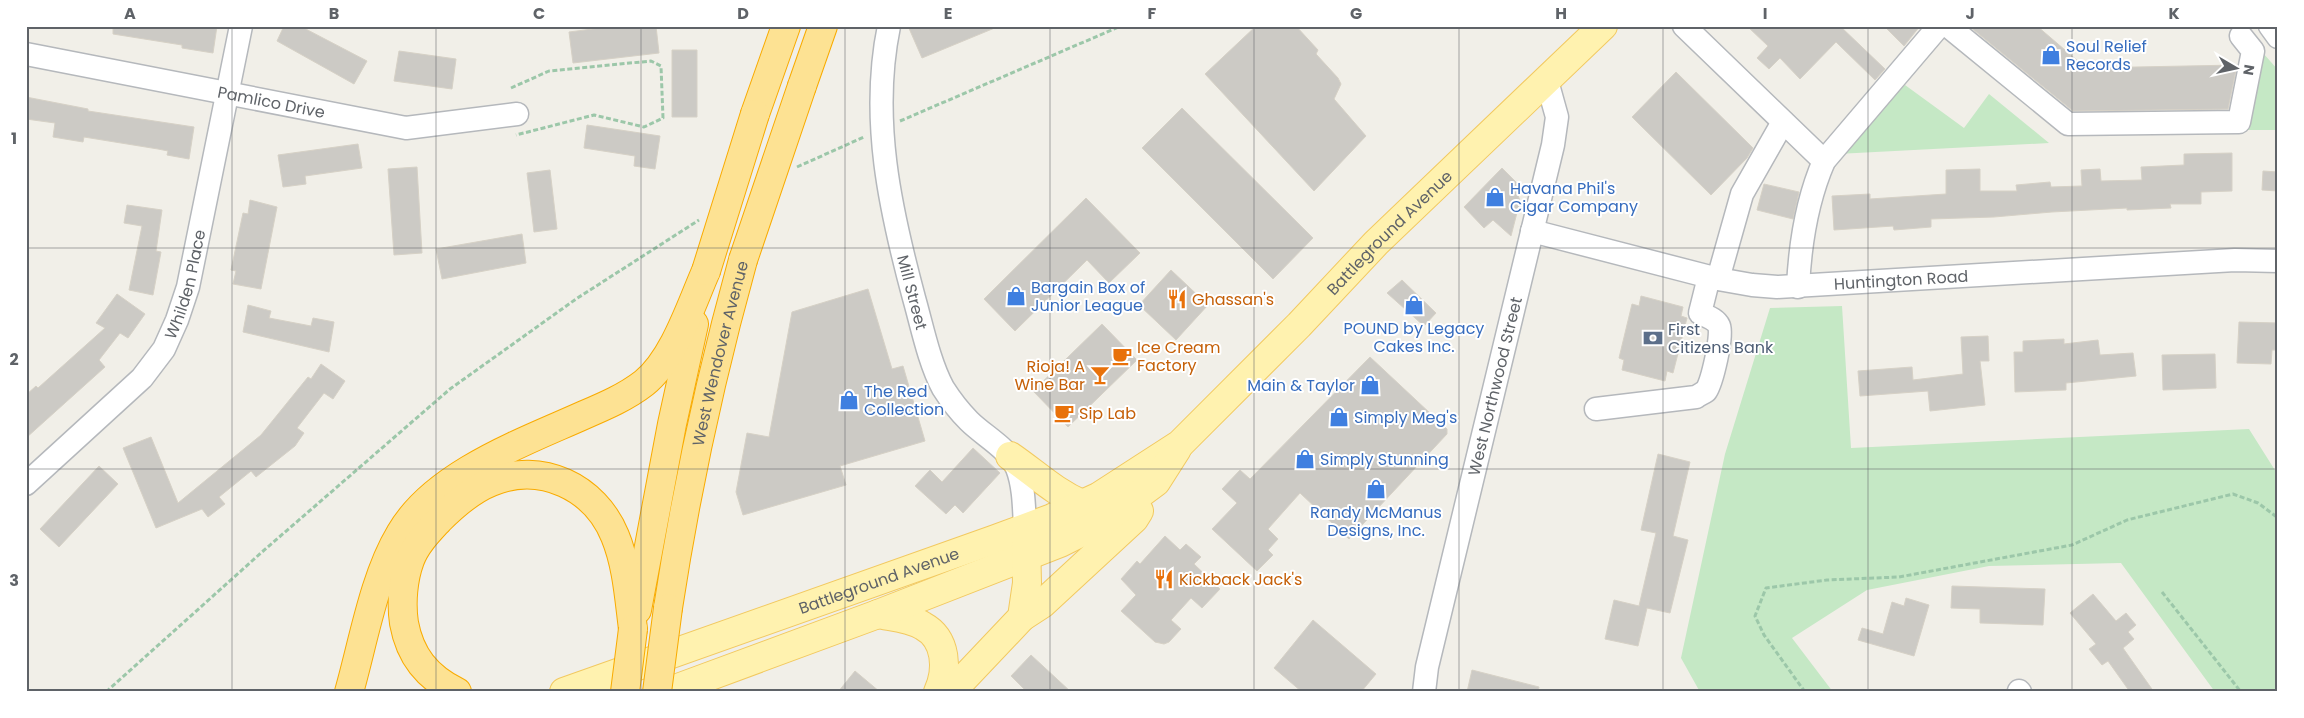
<svg xmlns="http://www.w3.org/2000/svg" width="2304" height="718" font-family="Poppins,sans-serif">
  <style>
    .green { fill: #c5e8c5 }
    .building { fill: #cccac5; stroke: #d6d1c6 }
    .lines { fill: none; stroke-linecap: round; stroke-linejoin: round }
    .minor-casing { stroke: #b5b8bc; stroke-width: 25 }
    .major-casing { stroke: #f2c960; stroke-width: 30 }
    .highway-casing { stroke: #f9ab00; stroke-width: 30 }
    .path { stroke: #9cc7a9; stroke-width: 3; stroke-dasharray: 5 2.5; stroke-linecap: butt }
    .minor { stroke: #fff; stroke-width: 22 }
    .major { stroke: #fff2af; stroke-width: 28 }
    .highway { stroke: #fde293; stroke-width: 28 }
    .highway-bridge-casing { stroke: #f9ab00; stroke-width: 30; stroke-linecap: butt }
    .highway-bridge { stroke: #fde293; stroke-width: 28 }
    .grid { fill: none; stroke: #5f6368; stroke-width: 1; stroke-opacity: 0.55 }
    .labels { text-anchor: middle; dominant-baseline: central; stroke-width: 4; stroke-linejoin: round; paint-order: stroke }
    .shop-label { font-size: 16px; fill: #366cbe; stroke: #fff; text-anchor: start }
    .street-label { font-size: 16px; fill: #5f6368; stroke: #fff }
    .food-label { font-size: 16px; fill: #c56008; stroke: #fff; text-anchor: start }
    .service-label { font-size: 16px; fill: #4e5e75; stroke: #fff; text-anchor: start }
    .neatline { fill: none; stroke: #5f6368; stroke-width: 2 }
    .grid-label { font-size: 16px; text-anchor: middle; font-weight: bold; fill: #5f6368 }
  </style>
  <rect width="100%" height="100%" fill="#f1efe8"/>
  <!-- green -->
  <path class="green" d="M2263 53 2278 70V130H2246Z
    M1905 85 1964 128 1989 94 2049 143 1837 154Z
    M1842 306 1851 448 2249 429 2278 475V692H2215L2121 563 1989 566 1867 590 1792 638 1833 692H1700L1681 658 1725 454 1770 308Z"/>
  <!-- building -->
  <path class="building" d="M113 26H217L213 53 182 48V45L113 34Z
    M284 26H300L367 61 354 84 277 41Z
    M616 26H656L659 53 573 63 569 32Z
    M908 26H997V27L922 58Z
    M1256 26H1296L1318 50 1316 54 1338 78 1341 84 1334 99 1366 136 1314 191 1205 74Z
    M1747 26H1840L1885 69 1875 80 1836 42 1800 79 1780 58 1769 69 1757 58 1768 46Z
    M1884 26H1920L1904 46Z
    M1969 26H2037L2086 68 2237 65 2228 109 2073 111Z
    M672 50H697V117H672Z
    M399 51 456 59 452 89 394 81Z
    M1676 72 1753 148 1747 158 1711 195 1632 117Z
    M26 97 88 109V111L194 127 189 159 167 155 168 151 158 149 84 137 83 142 53 137 55 123 26 119Z
    M1182 108 1313 238 1273 279 1142 148Z
    M587 125 660 136 655 169 634 166 635 156 584 148Z
    M358 144 362 168 305 176 306 184 283 187 278 155Z
    M2232 153V191L2201 192V204H2170L2171 208 2127 210V208L2052 212 1994 217 1931 219V227L1894 230 1893 226 1834 230 1832 196 1870 194V199L1946 194V170L1980 169V191H2017L2016 185 2050 182 2051 187 2082 186 2081 170 2100 169 2101 181 2142 180 2141 167 2184 165V154Z
    M417 167 422 253 394 255 388 169Z
    M1502 168 1523 189 1518 195 1520 201 1511 236 1493 220 1484 228 1464 207Z
    M550 170 557 229 534 232 527 173Z
    M2263 171 2278 172V191L2262 190Z
    M1764 184 1799 192 1793 219 1757 210Z
    M1086 198 1140 253 1109 283 1087 260 1015 331 984 299Z
    M250 200 277 207 261 289 233 284 236 271 231 270 243 213 248 214Z
    M127 205 162 210 156 251 161 252 153 295 129 290 142 226 124 223Z
    M522 234 526 263 442 279 436 249Z
    M1171 270 1208 305 1176 340 1139 305Z
    M1402 280 1436 313 1424 326 1387 293Z
    M868 289 892 369 903 366 925 441 840 466 846 485 743 515 736 492 747 433 769 437 792 312Z
    M117 294 145 314 128 338 120 333 99 360 105 367 26 438V395L36 386 38 388 105 328 96 323Z
    M1641 296 1683 307 1681 316 1687 318 1673 373 1667 371 1665 381 1622 370 1624 360 1619 358 1632 304 1639 306Z
    M248 305 271 311 269 318 311 326 313 318 334 322 329 352 243 332Z
    M2239 322 2278 323V350H2272L2271 364 2237 363Z
    M1102 324 1137 360 1068 427 1033 391Z
    M1988 336 1989 361H1980L1985 405 1930 411 1928 391 1860 396 1858 371 1912 367 1913 380 1963 374 1961 337Z
    M2064 339V344L2098 340 2100 355 2133 353 2136 376 2066 383V390L2015 392 2014 352H2023V341Z
    M2215 354 2216 388 2163 390 2162 355Z
    M1370 357 1447 429V434L1349 539 1300 493 1268 529 1278 539 1268 550 1273 555 1257 571 1212 529 1237 503 1222 489 1240 470 1250 479Z
    M321 364 345 381 333 399 324 393 297 428 304 433 295 446 256 477 251 471 219 497 225 504 208 517 202 509 156 528 123 448 151 437 178 503 261 435 308 377 311 379Z
    M973 448 1000 473 963 513 955 505 946 514 915 486 930 470 942 482Z
    M1658 454 1690 462 1673 536 1688 540 1670 613 1647 608 1638 646 1605 639 1614 600 1639 606 1656 533 1641 530Z
    M99 466 118 484 59 547 40 529Z
    M1165 536 1180 550 1186 544 1201 557 1194 564 1220 589 1202 608 1191 598 1171 620 1181 629 1169 642 1164 644 1155 642 1121 611 1136 595 1121 579 1137 561 1140 564Z
    M1952 586 2045 589 2043 625 1980 623V609L1951 608Z
    M2093 594 2116 621 2126 613 2136 625 2128 632 2134 639 2123 648 2154 692H2130L2108 661 2102 665 2089 649 2096 644 2070 613Z
    M1906 598 1929 605 1914 656 1858 640 1862 628 1883 634 1892 602 1904 606Z
    M1313 620 1376 674 1361 692H1302L1274 668Z
    M1031 655 1071 692H1027L1011 676Z
    M1472 670 1539 687 1538 692H1467Z
    M855 671 880 692H838Z"/>
  <g class="lines">
    <defs>
      <g id="minor">
        <path id="s1" d="M889 26C870 118 890 209 914 298 922 326 929 362 943 388 950 399 960 412 969 421 984 436 1008 448 1017 468 1024 486 1024 508 1025 528"/>
        <path d="M1684 26 1824 161"/>
        <path d="M1948 26 2068 124 2239 122 2253 51 2241 36"/>
        <path d="M2270 26 2278 37"/>
        <path id="s2" d="M26 54 406 128 517 114"/>
        <path id="s3" d="M1532 231 1718 279 1752 285 1777 287 2235 260 2278 261"/>
        <path d="M1718 279 1742 194 1783 122"/>
        <path d="M1798 287C1800 244 1807 200 1824 161L1939 26"/>
        <path d="M1596 409 1696 397C1699 395 1703 393 1706 391 1712 382 1723 336 1719 326 1716 319 1706 316 1700 313L1709 277"/>
        <path id="s4" d="M26 484 142 378 164 349 177 320 188 287 241 26"/>
        <path d="M2019 691 2020 692"/>
        <path id="s5" d="M1424 692 1427 667 1553 145 1557 117 1547 81"/>
      </g>
      <g id="major">
        <path d="M1010 456C1035 473 1054 492 1082 504"/>
        <path d="M878 614C893 617 910 618 923 626 947 639 948 670 938 692"/>
        <path d="M1022 617 1042 604 1134 519 1139 511"/>
        <path id="s6" d="M564 692 993 540 1052 518 1098 497 1180 444 1299 325 1376 243 1603 26"/>
        <path d="M667 692 878 614 1060 543 1102 522 1156 482 1177 449"/>
        <path d="M951 692 1022 617 1027 583 1026 539"/>
      </g>
      <g id="highway">
        <path d="M802 86 823 26"/>
        <path d="M755 114 786 26"/>
        <path id="s7" d="M668 608C686 490 711 375 743 260"/>
        <path d="M637 610 672 424 694 324"/>
        <path d="M349 692C363 643 374 577 400 534 434 474 524 442 584 415 605 406 626 397 644 383 674 359 691 305 706 271"/>
        <path d="M457 692C427 677 410 656 404 623 401 603 403 579 410 560 416 544 428 532 439 520 454 505 471 490 491 482 541 461 595 487 615 536 627 565 629 598 633 629"/>
      </g>
    </defs>
    <!-- minor casing -->
    <use href="#minor" class="minor-casing"/>
    <!-- major casing -->
    <use href="#major" class="major-casing"/>
    <!-- highway casing -->
    <use href="#highway" class="highway-casing"/>
    <!-- path -->
    <path class="path" d="M511 88 549 71 651 61 661 66 663 118 644 127 594 115 516 135
      M900 121 1121 26
      M797 167 864 137
      M2162 592 2241 692
      M106 692 262 552 450 389 576 299 699 220
      M1805 692 1764 635 1755 616 1766 588 1827 580 1899 577 2072 545 2127 520 2233 494 2258 503 2278 518"/>
    <!-- minor -->
    <use href="#minor" class="minor"/>
    <!-- major -->
    <use href="#major" class="major"/>
    <!-- highway -->
    <use href="#highway" class="highway"/>
    <defs>
      <path id="highway-bridge" d="M743 260 802 86
        M706 271 755 114
        M625 692 633 629
        M657 692 668 608"/>
    </defs>
    <!-- highway-bridge casing -->
    <use href="#highway-bridge" class="highway-bridge-casing"/>
    <!-- highway-bridge -->
    <use href="#highway-bridge" class="highway-bridge"/>
  </g>
  <!-- grid -->
  <path class="grid" d="M232 26V692M436 26V692M641 26V692M845 26V692M1050 26V692M1254 26V692M1459 26V692M1663 26V692M1868 26V692M2072 26V692M26 248H2278M26 469H2278"/>
  <!-- icons -->
  <defs>
    <symbol id="shop-bare" viewBox="-9 -9 18 18"><path d="M-5-2.5h2.3a2.7 3.5 0 0 1 5.4 0H5L5.5 6h-11ZM-1.5-2.5h3a1.5 2.3 0 0 0-3 0Z" fill="#3f7fe0" stroke="#fff" stroke-width="2.5" paint-order="stroke"/></symbol>
    <symbol id="restaurant-bare" viewBox="-9 -9 18 18"><path d="M-5-6h1v4h1v-4h1v4h1v-4h1v5L-1.5 .5V6h-2V.5L-5-1ZM5-6V6H3V1.5H1.5Q1.5-4 5-6Z" fill="#e8710a" stroke="#fff" stroke-width="2.5" paint-order="stroke"/></symbol>
    <symbol id="bank-bare" viewBox="-9 -9 18 18"><path d="M-6-4H6V4H-6ZM0-2.3a2.3 2.3 0 1 0 0 4.6a2.3 2.3 0 1 0 0-4.6Z" fill="#5c6f8a" stroke="#fff" stroke-width="2.5" paint-order="stroke"/></symbol>
    <symbol id="cafe-bare" viewBox="-9 -9 18 18"><path d="M-5.5-4.5H6V0H3Q3 3.5 0 3.5H-2.5Q-5.5 3.5-5.5 0ZM3-3.2v2h1.7v-2ZM-6 4.5H4V6H-6Z" fill="#e8710a" stroke="#fff" stroke-width="2.5" paint-order="stroke"/></symbol>
    <symbol id="bar-bare" viewBox="-9 -9 18 18"><path d="M-6-5H6L.8 .8V4.5H3.5V6h-7V4.5H-.8V.8Z" fill="#e8710a" stroke="#fff" stroke-width="2.5" paint-order="stroke"/></symbol>
  </defs>
  <g fill-rule="evenodd">
    <use href="#shop-bare" x="2037" y="41" width="28" height="28"/>
    <use href="#shop-bare" x="1481" y="183" width="28" height="28"/>
    <use href="#shop-bare" x="1002" y="282" width="28" height="28"/>
    <use href="#restaurant-bare" x="1163" y="285" width="28" height="28"/>
    <use href="#shop-bare" x="1400" y="291" width="28" height="28"/>
    <use href="#bank-bare" x="1639" y="324" width="28" height="28"/>
    <use href="#cafe-bare" x="1108" y="342" width="28" height="28"/>
    <use href="#bar-bare" x="1086" y="361" width="28" height="28"/>
    <use href="#shop-bare" x="1356" y="371" width="28" height="28"/>
    <use href="#shop-bare" x="835" y="386" width="28" height="28"/>
    <use href="#cafe-bare" x="1050" y="399" width="28" height="28"/>
    <use href="#shop-bare" x="1325" y="403" width="28" height="28"/>
    <use href="#shop-bare" x="1291" y="445" width="28" height="28"/>
    <use href="#shop-bare" x="1362" y="475" width="28" height="28"/>
    <use href="#restaurant-bare" x="1150" y="565" width="28" height="28"/>
  </g>
  <g class="labels">
    <!-- shop labels -->
    <g class="shop-label">
      <text x="2066" y="46">Soul Relief<tspan x="2066" dy="18">Records</tspan></text>
      <text x="1510" y="188">Havana Phil's<tspan x="1510" dy="18">Cigar Company</tspan></text>
      <text x="1031" y="287">Bargain Box of<tspan x="1031" dy="18">Junior League</tspan></text>
      <text x="1414" y="328" text-anchor="middle">POUND by Legacy<tspan x="1414" dy="18">Cakes Inc.</tspan></text>
      <text x="1355" y="385" text-anchor="end">Main &amp; Taylor</text>
      <text x="864" y="391">The Red<tspan x="864" dy="18">Collection</tspan></text>
      <text x="1354" y="417">Simply Meg's</text>
      <text x="1320" y="459">Simply Stunning</text>
      <text x="1376" y="512" text-anchor="middle">Randy McManus<tspan x="1376" dy="18">Designs, Inc.</tspan></text>
    </g>
    <!-- street labels -->
    <g class="street-label">
      <text stroke="none"><textPath href="#s2" startOffset="250">Pamlico Drive</textPath></text>
      <text stroke="none"><textPath href="#s6" startOffset="964">Battleground Avenue</textPath></text>
      <text stroke="none"><textPath href="#s3" startOffset="376">Huntington Road</textPath></text>
      <text stroke="none"><textPath href="#s4" startOffset="262">Whilden Place</textPath></text>
      <text stroke="none"><textPath href="#s1" startOffset="270">Mill Street</textPath></text>
      <text stroke="none"><textPath href="#s7" startOffset="260">West Wendover Avenue</textPath></text>
      <text stroke="none"><textPath href="#s5" startOffset="314">West Northwood Street</textPath></text>
      <text stroke="none"><textPath href="#s6" startOffset="334">Battleground Avenue</textPath></text>
    </g>
    <!-- food labels -->
    <g class="food-label">
      <text x="1192" y="299">Ghassan's</text>
      <text x="1137" y="347">Ice Cream<tspan x="1137" dy="18">Factory</tspan></text>
      <text x="1085" y="366" text-anchor="end">Rioja! A<tspan x="1085" dy="18">Wine Bar</tspan></text>
      <text x="1079" y="413">Sip Lab</text>
      <text x="1179" y="579">Kickback Jack's</text>
    </g>
    <!-- service labels -->
    <g class="service-label">
      <text x="1668" y="329">First<tspan x="1668" dy="18">Citizens Bank</tspan></text>
    </g>
  </g>
  <!-- border -->
  <rect width="2304" height="718" fill="none" stroke="#ffffff" stroke-width="55"/>
  <!-- north arrow -->
  <g transform="translate(2236 68) rotate(99)" stroke="#ffffff" stroke-width="4" paint-order="stroke">
  <path d="M0-4L9 19L0 12L-9 19Z" fill="#5f6368"/>
  <text y="-8" font-size="14" font-weight="bold" text-anchor="middle" fill="#5f6368">N</text>
  </g>
  <rect x="28" y="28" width="2248" height="662" class="neatline"/>
  <g class="grid-label">
    <text x="130" y="19">A</text>
    <text x="334" y="19">B</text>
    <text x="539" y="19">C</text>
    <text x="743" y="19">D</text>
    <text x="948" y="19">E</text>
    <text x="1152" y="19">F</text>
    <text x="1356" y="19">G</text>
    <text x="1561" y="19">H</text>
    <text x="1765" y="19">I</text>
    <text x="1970" y="19">J</text>
    <text x="2174" y="19">K</text>
    <text x="14" y="144">1</text>
    <text x="14" y="365">2</text>
    <text x="14" y="586">3</text>
  </g>
</svg>
